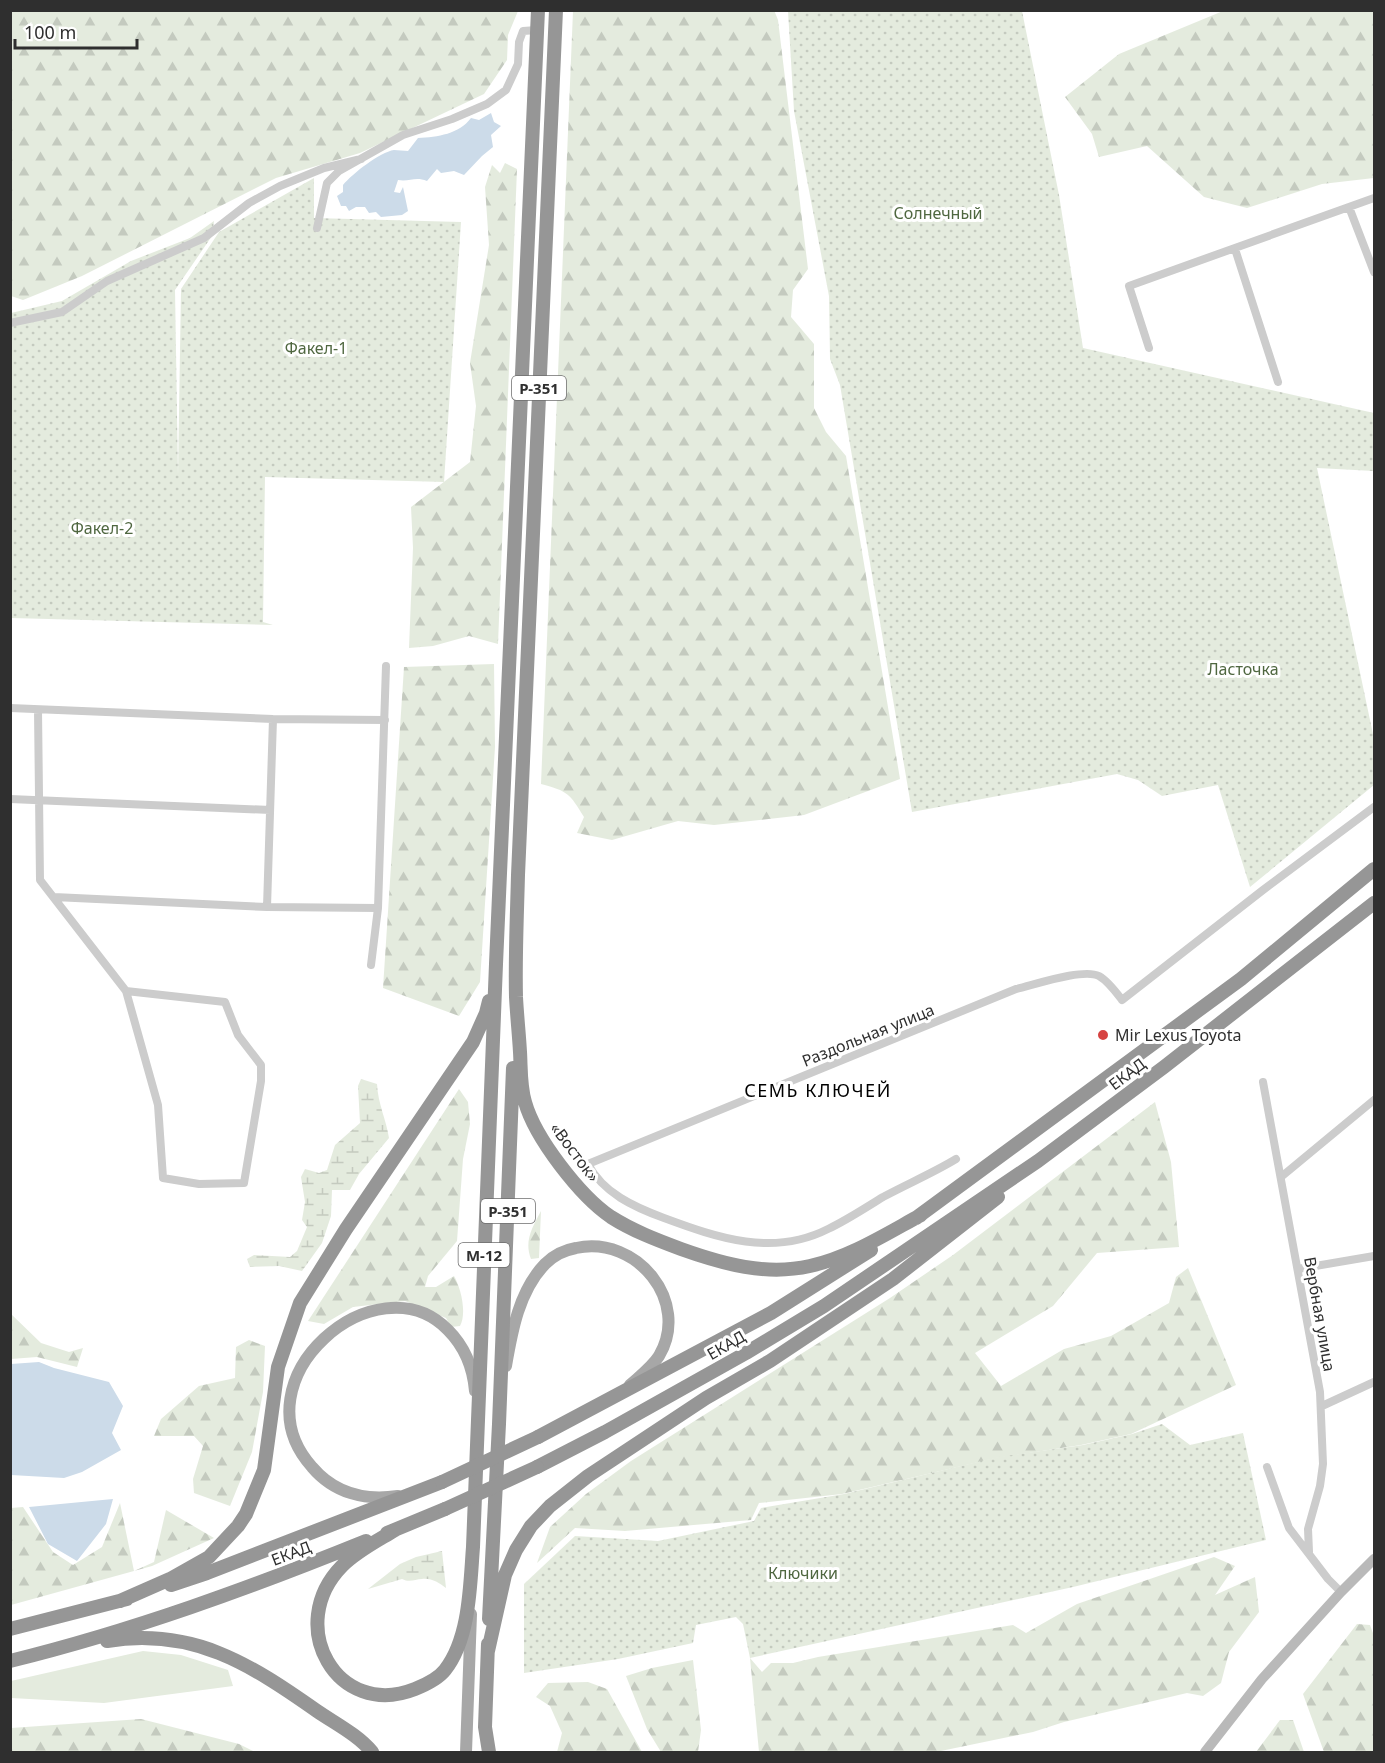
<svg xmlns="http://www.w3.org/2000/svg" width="1385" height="1763" font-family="'Noto Sans',sans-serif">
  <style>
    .grass { fill: #e4ebde }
    .forest { fill: url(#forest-firs) }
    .wetland { fill: url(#wetland-marsh) }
    .garden { fill: url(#garden-dots) }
    .water { fill: #ccdbe9 }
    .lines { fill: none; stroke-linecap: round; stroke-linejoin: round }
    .street { stroke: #ccc; stroke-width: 8 }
    .secondary { stroke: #b9b9b9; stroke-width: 10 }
    .primary { stroke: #a7a7a7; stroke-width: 12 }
    .highway { stroke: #969696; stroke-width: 14 }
    .highway-bridge { stroke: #969696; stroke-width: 14 }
    .poi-dot { fill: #d64341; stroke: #fff; stroke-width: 2 }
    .labels { text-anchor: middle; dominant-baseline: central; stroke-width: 6; stroke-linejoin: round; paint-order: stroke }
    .shield { fill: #fff; stroke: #6d6d6d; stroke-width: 1.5 }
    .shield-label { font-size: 15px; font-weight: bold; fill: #2f2f2f }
    .park-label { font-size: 16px; fill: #4f6740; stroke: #fff }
    .street-label { font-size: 16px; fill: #2f2f2f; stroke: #fff }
    .poi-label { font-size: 16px; fill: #2f2f2f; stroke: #fff; text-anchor: start }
    .neighbourhood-label { font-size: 18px; letter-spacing: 1.5px; fill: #000; stroke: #fff }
  </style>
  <defs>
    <pattern id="forest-firs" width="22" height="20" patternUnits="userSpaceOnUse" patternTransform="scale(1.5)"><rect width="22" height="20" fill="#e4ebde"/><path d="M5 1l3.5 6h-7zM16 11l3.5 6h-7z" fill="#c4cabf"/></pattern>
    <pattern id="wetland-marsh" width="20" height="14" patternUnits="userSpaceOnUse" patternTransform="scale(1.5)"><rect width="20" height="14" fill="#e4ebde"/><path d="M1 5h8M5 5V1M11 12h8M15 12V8" fill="none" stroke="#c4cabf"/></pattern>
    <pattern id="garden-dots" width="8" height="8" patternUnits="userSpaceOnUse" patternTransform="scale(1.5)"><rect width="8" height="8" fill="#e4ebde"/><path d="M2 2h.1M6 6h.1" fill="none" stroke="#c4cabf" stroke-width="1.8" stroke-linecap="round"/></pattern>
  </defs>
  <rect width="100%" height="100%" fill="#fff"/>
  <!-- grass -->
  <path class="grass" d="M143 1651 181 1655 228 1670 233 1686 104 1703 11 1698V1681Z"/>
  <!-- forest -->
  <path class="forest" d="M11 11H518L508 35 507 60 484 94 360 153 276 178 82 276 23 300 11 296Z
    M573 11 774 10 778 20 808 269 793 290 791 317 814 344V408L826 432 846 456 900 779 804 815 714 825 678 821 612 840 577 833 584 817C570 794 568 791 541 784Z
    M1223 11H1374V178L1322 184 1247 208 1204 197 1147 146 1099 157 1092 134 1065 97 1119 54Z
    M505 163 517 169 498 644 469 636 433 646 409 648 413 548 411 507 470 462 476 406 470 363 489 245 485 187 492 165 500 173Z
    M494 664 495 747 480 982 459 1016 383 988 404 667Z
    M459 1089 468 1102 470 1124 463 1159 457 1241 428 1276 425 1287H436L454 1276C461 1288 467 1313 460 1326L451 1327 446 1318 405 1301 353 1307 324 1324 308 1321Z
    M1155 1102 1171 1162 1179 1247 1097 1253 1053 1306 975 1353 1001 1386 1064 1349 1111 1336 1169 1303 1176 1277 1188 1268 1236 1385 1131 1434 1081 1445 996 1458 842 1494 759 1503 751 1520 625 1531 575 1528 537 1563 550 1527 586 1494 631 1461 890 1298 953 1255Z
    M541 1211 539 1258 531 1259C524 1241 532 1228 541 1211Z
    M11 1314 41 1343 69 1352 83 1348 77 1367 37 1357 11 1359Z
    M249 1340 265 1346 263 1392 252 1452 230 1506 194 1493 193 1479 203 1446 194 1436H154L161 1419 199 1386 235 1378 236 1347Z
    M120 1503 134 1571 154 1562 166 1510 214 1538 152 1566 11 1605V1508L23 1507 53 1552 73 1565 102 1547Z
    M1214 1557 1235 1566 1215 1595 1255 1577 1259 1612 1229 1652 1221 1683 1203 1696 1187 1693 1064 1722 1033 1732 936 1752H759L750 1658 762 1672 771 1663H793L818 1657 1013 1625 1026 1633 1077 1604Z
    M1357 1624 1370 1625 1374 1636V1752H1324L1303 1694Z
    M693 1660 701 1730 698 1752H661L647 1729 626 1676 652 1668Z
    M588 1682 607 1689 642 1752H557L562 1733 550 1706 536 1697 548 1683Z
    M141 1719 239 1744 255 1752H12L11 1728Z
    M1280 1720H1293L1304 1752H1256Z"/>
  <!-- wetland -->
  <path class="wetland" d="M361 1079 377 1084C378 1104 386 1119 389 1138L359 1174 350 1190H332L331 1216 322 1243 302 1271 279 1266 250 1267 247 1259 254 1255 290 1257 297 1251 307 1227 302 1220 305 1202 301 1177 305 1169 319 1173 327 1170 335 1145 360 1123 358 1086Z
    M442 1551 446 1588C439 1583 432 1578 422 1579 415 1579 410 1583 402 1579L368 1589 400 1564 416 1557Z"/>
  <!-- garden -->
  <path class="garden" d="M788 11H1022L1059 195 1083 348 1374 413V471L1317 468 1374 739V785L1250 887 1218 785 1162 796 1138 780 1117 774 912 812 840 385 830 359 829 296 794 111Z
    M314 178V218L461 222 444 482 265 477 263 622 273 625 11 618V313L62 301 131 261 190 238 214 221 212 236 175 290 178 475 181 289 219 232Z
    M1162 1424 1190 1445 1243 1433 1266 1540 1073 1587 750 1658 743 1624 736 1617 696 1625 693 1643 618 1659 524 1673V1584L575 1536 658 1541 754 1521 761 1508 844 1494 998 1457 1083 1445 1132 1434Z"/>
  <!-- water -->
  <path class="water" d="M491 113 494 122 501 126 491 135 493 147 482 156 464 175 454 171 441 173 437 169 427 181C415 176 410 182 398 180L394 192 400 193 403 187 408 211 402 215 381 217 376 212 369 213 365 207H356L349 211 346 206H341L337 196 343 192V185C352 174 380 152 394 150 398 150 404 151 408 151L418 138C438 137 459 134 471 118L479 120Z
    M39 1362 54 1368 109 1382 123 1406 112 1433 121 1450 82 1472 64 1478 11 1475V1364Z
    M113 1499 106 1524 77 1561 48 1544 29 1507Z"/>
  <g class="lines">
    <!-- street -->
    <path class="street" d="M1349 207 1374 272
      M317 228 327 183 339 171 403 135 452 119 487 104 506 90 518 64 519 42 523 31 537 30
      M1235 249 1278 382
      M10 323 62 312 107 281 204 238 249 203 280 186 324 168 361 159
      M1149 348 1129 286 1374 198
      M10 708 273 719 385 720
      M38 710 40 880 126 991 158 1105 163 1178 199 1184 244 1183 261 1081V1065L238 1035 225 1002 126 991
      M10 799 270 810
      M54 897 267 907 378 908
      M267 907 273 719
      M371 965 378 908 386 666
      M1263 1082 1320 1392 1323 1464 1320 1486 1308 1529 1309 1552
      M956 1159C933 1173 907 1184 883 1197 865 1208 847 1220 828 1229 773 1257 718 1238 664 1218 634 1207 603 1193 588 1164L1016 989C1034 985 1083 968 1099 976 1108 981 1116 992 1122 1000L1263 890 1374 807
      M1281 1177 1374 1100
      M1298 1269 1374 1256
      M1322 1406 1374 1382
      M1267 1467 1289 1528 1328 1579 1341 1592"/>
    <!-- secondary -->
    <path class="secondary" d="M1205 1752 1262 1679 1341 1592 1374 1559"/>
    <!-- primary -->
    <path class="primary" d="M506 1366C512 1331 519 1291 545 1264 554 1255 564 1250 576 1248 637 1235 691 1302 659 1356 652 1367 640 1376 630 1385
      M398 1496C365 1501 334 1493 312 1467 234 1380 377 1257 448 1330 465 1347 473 1367 475 1391
      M466 1752 471 1614"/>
    <!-- highway -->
    <path class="highway" d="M556 10 518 875C517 915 515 957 516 997 517 1016 519 1034 520 1052 521 1068 520 1086 525 1102 535 1138 580 1196 611 1217 633 1231 657 1240 681 1249 723 1264 766 1276 810 1266 850 1257 886 1234 921 1215
      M916 1218 1241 979 1374 869
      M538 1437 771 1313 871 1250
      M537 1467 605 1432 746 1353 824 1306 1038 1161 1164 1067 1374 903
      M395 1530C377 1541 357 1551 342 1566 284 1625 337 1720 415 1689 425 1685 438 1679 445 1670 470 1638 470 1585 473 1547L496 964 538 10
      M387 1533 445 1509
      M171 1585 207 1573 442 1482
      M120 1601 170 1579 209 1557 238 1526 246 1514 264 1470 278 1367 300 1303 346 1229 473 1042 486 1013 489 1001
      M489 1619 499 1424 513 1068
      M10 1629 127 1599
      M107 1641C193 1627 250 1664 317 1711 336 1724 358 1735 372 1752
      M488 1644 485 1727 489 1752
      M488 1651 505 1575 516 1550 531 1526 550 1506 588 1476 706 1398 770 1361 893 1279 998 1197
      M10 1661C132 1631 250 1588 366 1541"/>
    <!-- highway-bridge -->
    <path class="highway-bridge" d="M442 1482 538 1437
      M445 1509 537 1467"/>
  </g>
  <!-- markers -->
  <circle class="poi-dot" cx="1103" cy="1035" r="6"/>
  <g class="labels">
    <!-- shield labels -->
    <g class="shield">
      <rect x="512" y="376" width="54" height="24" rx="4.5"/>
      <rect x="481" y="1199" width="54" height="24" rx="4.5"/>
      <rect x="458.5" y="1243" width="51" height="24" rx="4.5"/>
    </g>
    <g class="shield-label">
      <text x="539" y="388">Р-351</text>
      <text x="508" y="1211">Р-351</text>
      <text x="484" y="1255">М-12</text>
    </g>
    <!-- park labels -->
    <g class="park-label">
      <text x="938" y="213">Солнечный</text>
      <text x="316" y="348">Факел-1</text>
      <text x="102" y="528">Факел-2</text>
      <text x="1243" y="669">Ласточка</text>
      <text x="803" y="1573">Ключики</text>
    </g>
    <!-- street labels -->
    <g class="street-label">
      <text transform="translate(868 1035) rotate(-22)">Раздольная улица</text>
      <text transform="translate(1127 1074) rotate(-37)">ЕКАД</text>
      <text transform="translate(575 1152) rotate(53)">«Восток»</text>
      <text transform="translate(1320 1314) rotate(80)">Вербная улица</text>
      <text transform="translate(726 1345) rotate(-30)">ЕКАД</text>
      <text transform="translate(291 1553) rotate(-21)">ЕКАД</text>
    </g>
    <!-- poi labels -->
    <g class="poi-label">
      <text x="1115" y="1035">Mir Lexus Toyota</text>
    </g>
    <!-- neighbourhood labels -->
    <g class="neighbourhood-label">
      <text x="818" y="1090">СЕМЬ КЛЮЧЕЙ</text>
    </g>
  </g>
  <!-- border -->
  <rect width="1385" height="1763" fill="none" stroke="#2f2f2f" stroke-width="24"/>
  <!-- scale -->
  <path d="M15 39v9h122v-9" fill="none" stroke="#2f2f2f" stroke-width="3"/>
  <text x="24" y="39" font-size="18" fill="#2f2f2f" stroke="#ffffff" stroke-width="4.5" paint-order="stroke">100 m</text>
</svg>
